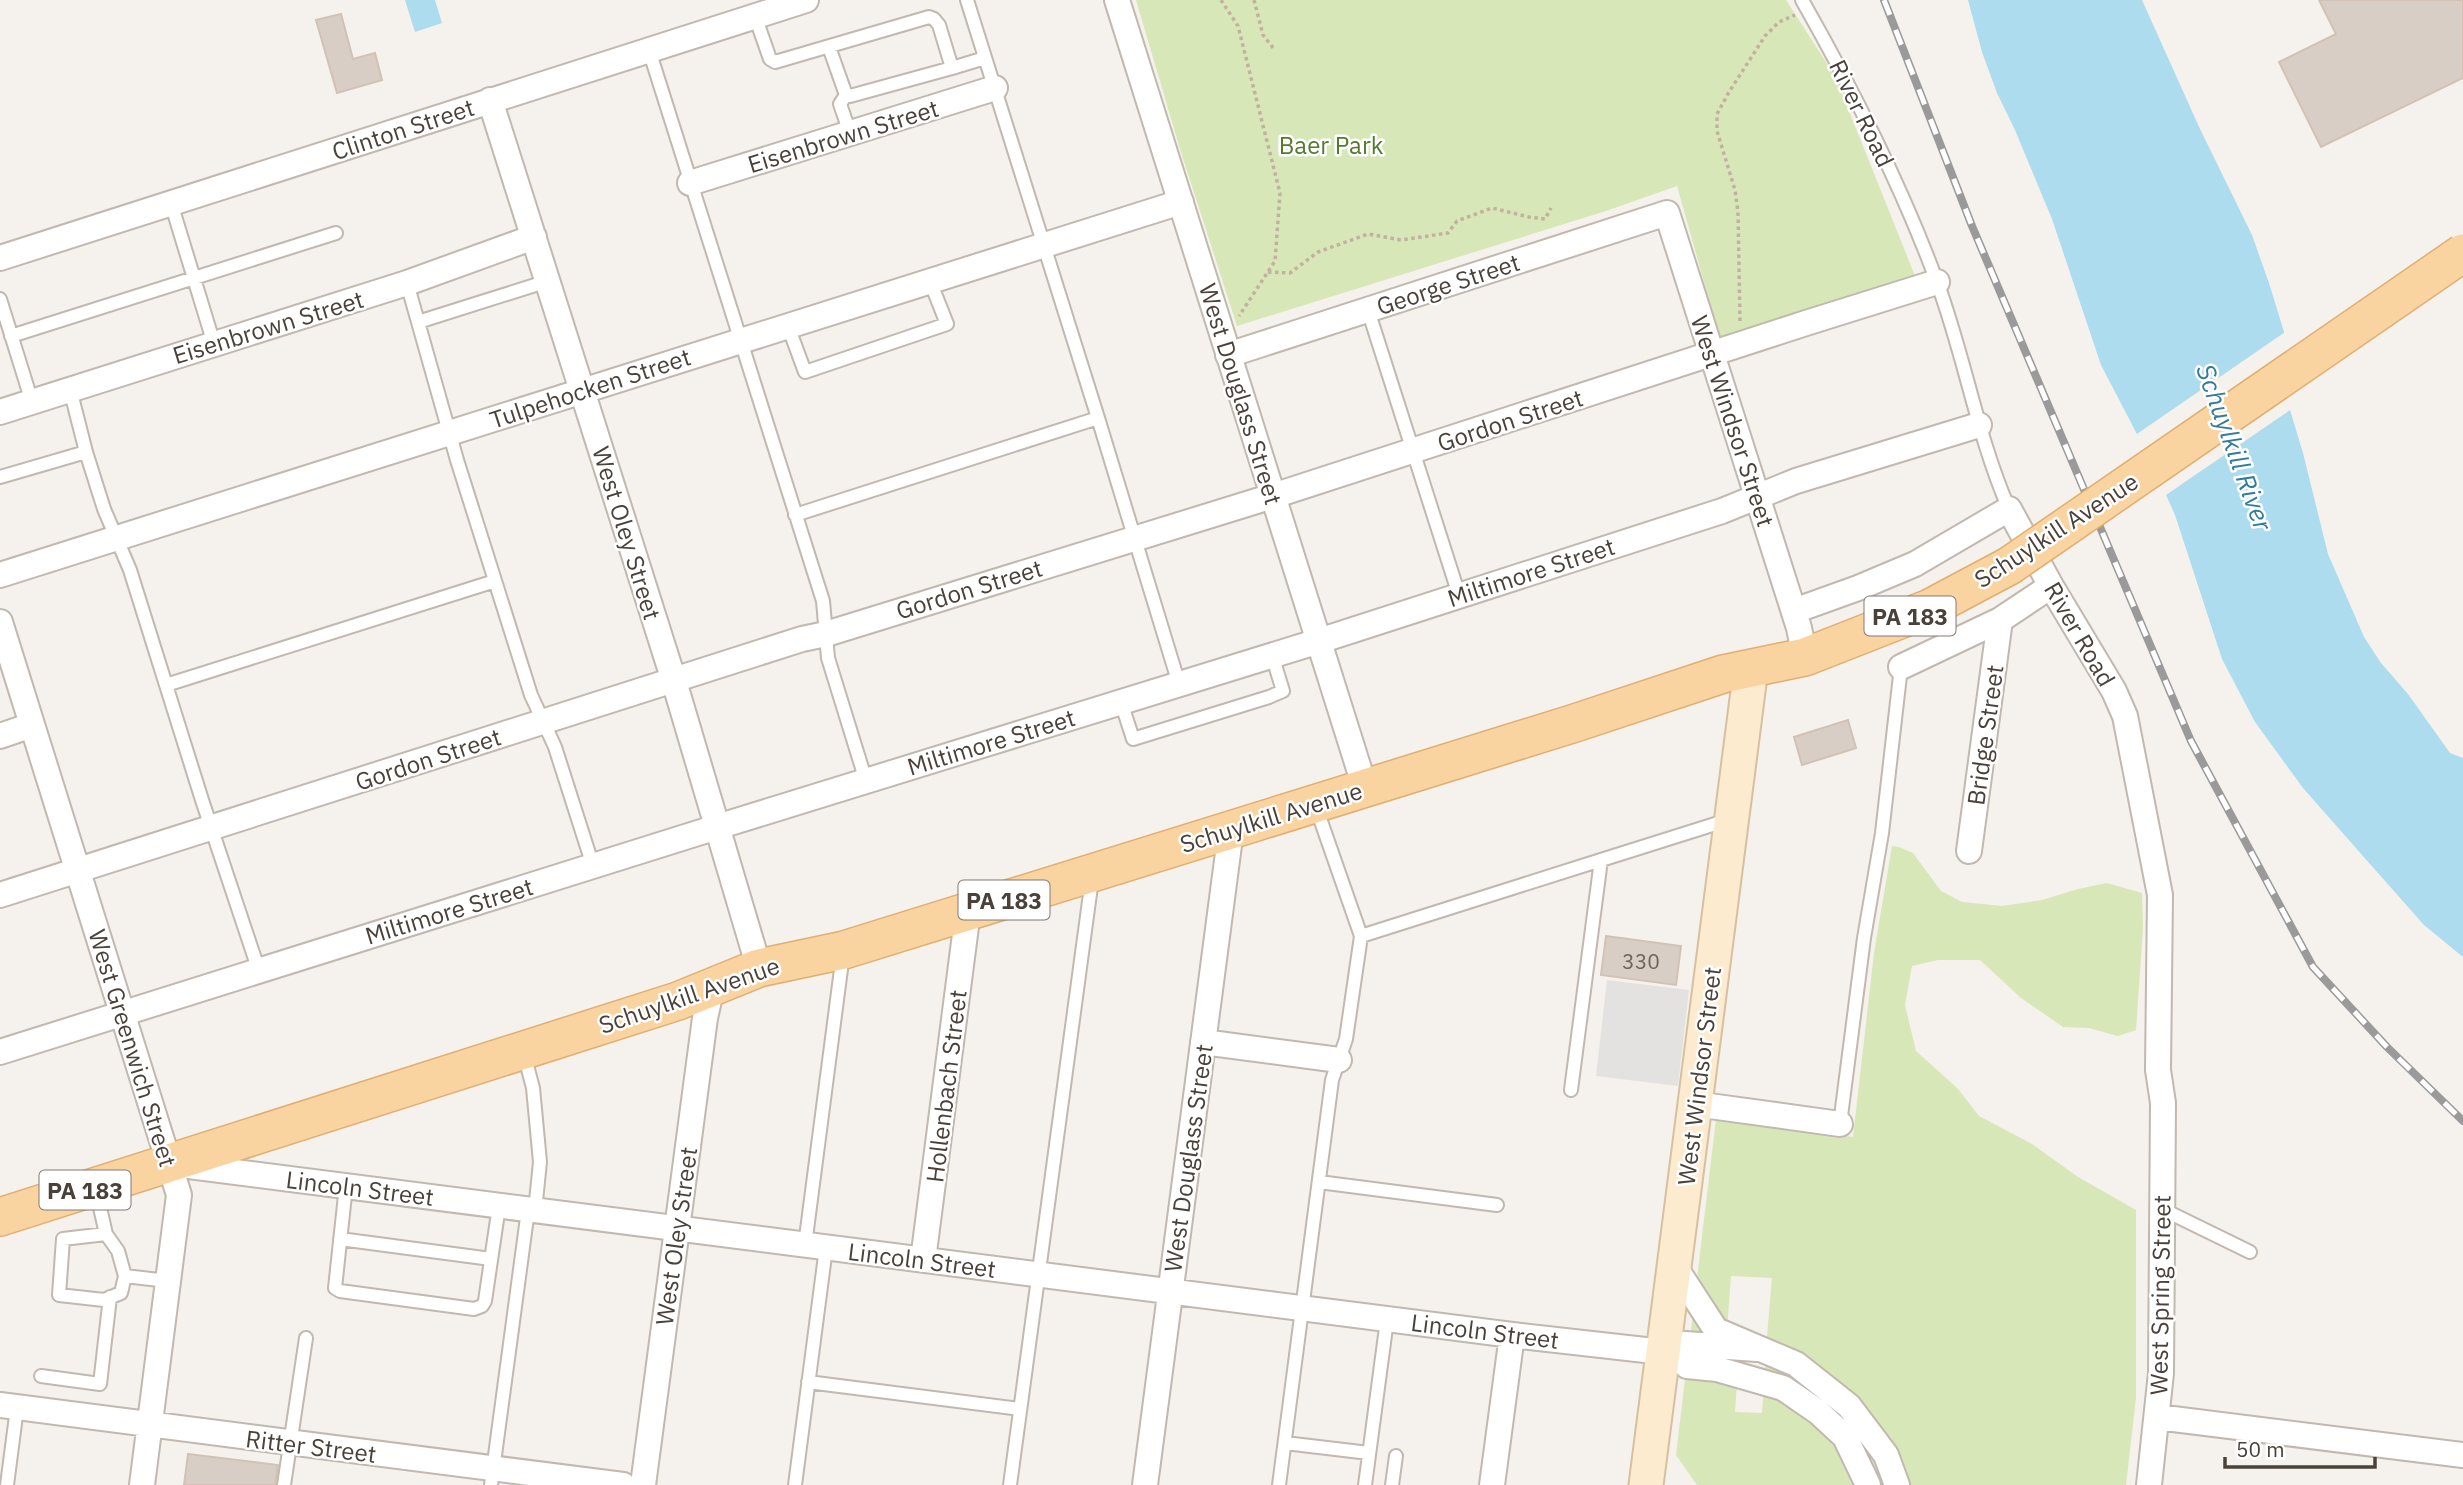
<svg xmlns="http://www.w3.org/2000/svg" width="2463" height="1485" font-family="'IBM Plex Sans',sans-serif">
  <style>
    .green { fill: #d8e7b7; fill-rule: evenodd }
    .parking { fill: #e4e2e0 }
    .water { fill: #acdcee }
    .pier { fill: #f5f1ec }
    .building { fill: #d9cec5; stroke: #d1c2b5; stroke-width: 2 }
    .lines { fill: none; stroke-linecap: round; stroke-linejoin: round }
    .service-casing { stroke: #c1b8af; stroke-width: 16 }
    .minor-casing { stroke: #c1b8af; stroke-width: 28 }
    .secondary-casing { stroke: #d6c0a0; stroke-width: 37 }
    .primary-casing { stroke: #e0ae70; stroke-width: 40 }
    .path { stroke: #c2b1a0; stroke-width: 3.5; stroke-dasharray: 3.5 3.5; stroke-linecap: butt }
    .service { stroke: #fff; stroke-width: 12 }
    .minor { stroke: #fff; stroke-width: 24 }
    .secondary { stroke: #fcebcf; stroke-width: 33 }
    .primary { stroke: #fad4a0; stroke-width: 37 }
    .rail-casing { stroke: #9a9a9a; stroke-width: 8 }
    .rail { stroke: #fff; stroke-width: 5; stroke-dasharray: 16; stroke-linecap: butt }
    .primary-bridge-casing { stroke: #e0ae70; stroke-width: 40; stroke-linecap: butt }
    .primary-bridge { stroke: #fad4a0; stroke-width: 37 }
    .labels { text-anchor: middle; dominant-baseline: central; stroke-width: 5; stroke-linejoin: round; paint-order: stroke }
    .number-label { font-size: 21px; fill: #6e645d }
    .shield { fill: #fff; stroke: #807a75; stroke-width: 2 }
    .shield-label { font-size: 23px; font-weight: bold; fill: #4a413a }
    .street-label { font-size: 24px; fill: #4a413a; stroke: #fff }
    .park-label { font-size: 24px; fill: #557a2e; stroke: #fff }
    .water-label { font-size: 26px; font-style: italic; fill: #307c9a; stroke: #fff }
  </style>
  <rect width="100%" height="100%" fill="#f5f1ec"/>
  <!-- green -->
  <path class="green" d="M1136 0H1786L1835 76 1915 276 1720 339 1677 186 1606 211 1237 326 1180 149Z
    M1892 846 1899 847 1913 853 1941 891 1962 902 2002 906 2042 900 2078 889 2107 883 2142 893 2143 928 2136 1030 2118 1036 2089 1028 2063 1027 2021 998 1980 960H1938L1912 966 1905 1005 1916 1051 1958 1089 1979 1116 2032 1144 2078 1177 2136 1210V1398L2126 1485H1697L1676 1455 1716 1119 1853 1137 1874 953ZM1731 1276 1772 1278 1766 1347 1726 1344ZM1739 1354 1766 1356 1762 1413 1735 1412Z"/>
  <!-- parking -->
  <path class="parking" d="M1607 980 1689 990 1678 1086 1596 1076Z"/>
  <!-- water -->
  <path class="water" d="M405 0H435L442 23 415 32Z
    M1968 0H2142L2200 129 2252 235 2269 283 2284 332V390L2303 453 2328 554 2364 637 2381 663 2408 694 2450 753 2463 758V957L2424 925 2370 864 2303 788 2255 722 2222 659 2175 515 2151 461 2101 365 2052 219 2015 130 1997 93 1982 52Z"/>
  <!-- pier -->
  <path class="pier" d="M2288 330 2286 373 2287 389 2293 408 2163 497 2134 436Z"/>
  <!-- building -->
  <path class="building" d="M2319 0H2463V78L2321 147 2279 62 2336 34Z
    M341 14 353 59 375 53 382 80 337 93 316 20Z
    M1848 720 1856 748 1802 765 1794 737Z
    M1606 936 1681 946 1676 985 1601 975Z
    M188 1454 278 1465 275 1485H184Z"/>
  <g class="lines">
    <defs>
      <path id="service" d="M967 0 1098 418 1179 684
        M1802 0C1853 90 1901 184 1937 282 1965 357 1977 436 2009 509
        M755 16 770 59 775 62 929 17 934 19 939 25 952 68 985 58
        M829 47 846 95 850 96 952 68
        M649 50 823 601 828 658 866 781
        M846 95 840 104 850 133
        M171 203 214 344
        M407 283 457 460 531 695 555 747 593 866
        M0 299 32 402
        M1368 310 1459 595
        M418 322 548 281
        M788 326 805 372 947 324 930 281
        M11 336 336 233
        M70 389 86 452 104 509 130 570 202 800 259 971
        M0 477 86 452
        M795 515 1098 418
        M166 685 495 581
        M1121 702 1133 739 1269 697 1283 691 1272 655
        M1316 807 1361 936
        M524 1054 533 1088 540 1162 535 1211
        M1571 1090 1601 860 1728 820
        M1840 1124 1864 938 1882 833 1901 667
        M1319 1182 1497 1205
        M346 1186 335 1288 340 1291 474 1309 482 1306 485 1301 499 1206
        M96 1190 106 1234
        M2162 1209 2250 1252
        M340 1239 491 1259
        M805 1245 843 954
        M125 1276 118 1251 106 1234 63 1239 59 1295 104 1300 121 1293 125 1276 168 1281
        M41 1376 100 1384 110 1297
        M808 1382 1020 1409
        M1285 1443 1369 1453
        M7 1485 17 1408
        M284 1485 306 1338
        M491 1485 528 1210
        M795 1485 826 1248
        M1010 1485 1092 879
        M1279 1485 1332 1080 1346 1039 1361 936 1601 860
        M1365 1485 1387 1320
        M1392 1485 1396 1456"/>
      <path id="minor" d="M1117 0 1365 788
        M490 100 674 681 759 968
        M690 183 995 88
        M0 258 806 0
        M1228 355 1667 213 1799 628 1805 657
        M0 412 407 283 534 237
        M0 575 1181 202
        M1794 611 1858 588 1915 564 2009 509 2051 586 2114 691 2125 716 2160 895 2158 1070 2163 1103 2161 1373 2149 1485
        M0 622 179 1195 142 1485
        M1901 667 2000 620 2051 586
        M0 736 32 725
        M1969 851 2000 620
        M0 895 802 639 826 634 1273 496 1806 323 1937 282
        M1203 1042 1339 1060
        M0 1052 717 827 1319 641 1722 511 1796 481 1979 425
        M1695 1104 1840 1124
        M181 1165 1512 1335 1663 1352 1676 1353 1685 1344 1757 1349
        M923 1260 968 911
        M1675 1267 1716 1330 1796 1364 1849 1406 1886 1455 1897 1485
        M1676 1353 1687 1366 1717 1369 1783 1388 1818 1412 1845 1437 1868 1485
        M0 1405 623 1485
        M2157 1417 2463 1455
        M643 1485 705 1018 712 987
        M1145 1485 1231 830
        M1492 1485 1512 1335"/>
      <path id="secondary" d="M1646 1485 1751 668"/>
      <path id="primary" d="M0 1217 678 1001 759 968 844 950 1575 723 1723 674 1805 657 1930 608 2009 566"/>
    </defs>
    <!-- service casing -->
    <use href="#service" class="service-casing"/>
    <!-- minor casing -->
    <use href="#minor" class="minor-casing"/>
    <!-- secondary casing -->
    <use href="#secondary" class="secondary-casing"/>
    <!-- primary casing -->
    <use href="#primary" class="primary-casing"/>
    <!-- path -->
    <path class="path" d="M1221 0 1238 26 1280 193 1275 261 1239 316
      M1254 0 1263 35 1274 49
      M1268 272 1290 273 1318 252 1368 234 1401 240 1448 233 1457 221 1492 208 1529 217 1545 219 1551 208
      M1740 321 1738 212 1735 190 1717 131V114L1729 92 1765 36 1779 22 1795 15"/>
    <!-- service -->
    <use href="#service" class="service"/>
    <!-- minor -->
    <use href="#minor" class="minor"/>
    <!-- secondary -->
    <use href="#secondary" class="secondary"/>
    <!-- primary -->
    <use href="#primary" class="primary"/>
    <defs>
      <path id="rail" d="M1884 0 1972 226 2191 741 2313 967 2387 1047 2463 1121"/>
    </defs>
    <!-- rail casing -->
    <use href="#rail" class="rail-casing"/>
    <!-- rail -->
    <use href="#rail" class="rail"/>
    <defs>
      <path id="primary-bridge" d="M2009 566 2463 253"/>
    </defs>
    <!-- primary-bridge casing -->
    <use href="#primary-bridge" class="primary-bridge-casing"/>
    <!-- primary-bridge -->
    <use href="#primary-bridge" class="primary-bridge"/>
  </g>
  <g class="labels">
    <!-- number labels -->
    <g class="number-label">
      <text x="1641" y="961">330</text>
    </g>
    <!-- shield labels -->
    <g class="shield">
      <rect x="1864.5" y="596.5" width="91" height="39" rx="5"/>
      <rect x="958.5" y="880.5" width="91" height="39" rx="5"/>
      <rect x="39.5" y="1170.5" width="91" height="39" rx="5"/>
    </g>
    <g class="shield-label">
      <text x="1910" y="616">PA 183</text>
      <text x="1004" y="900">PA 183</text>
      <text x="85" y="1190">PA 183</text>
    </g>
    <!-- street labels -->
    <g class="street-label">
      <text transform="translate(1862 113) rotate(64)">River Road</text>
      <text transform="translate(403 129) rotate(-18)">Clinton Street</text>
      <text transform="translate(843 136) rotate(-17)">Eisenbrown Street</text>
      <text transform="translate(1448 284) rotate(-18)">George Street</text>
      <text transform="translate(268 327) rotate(-17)">Eisenbrown Street</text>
      <text transform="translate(590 388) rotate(-18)">Tulpehocken Street</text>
      <text transform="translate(1241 394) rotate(73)">West Douglass Street</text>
      <text transform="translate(1510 420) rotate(-18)">Gordon Street</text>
      <text transform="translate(1733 421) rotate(72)">West Windsor Street</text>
      <text transform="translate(2056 530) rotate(-33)">Schuylkill Avenue</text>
      <text transform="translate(627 533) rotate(73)">West Oley Street</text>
      <text transform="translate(1531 572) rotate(-18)">Miltimore Street</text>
      <text transform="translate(969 589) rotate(-17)">Gordon Street</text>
      <text transform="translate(2080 634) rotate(60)">River Road</text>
      <text transform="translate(1985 735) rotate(-82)">Bridge Street</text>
      <text transform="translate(991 742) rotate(-17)">Miltimore Street</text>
      <text transform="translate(428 759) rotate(-18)">Gordon Street</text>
      <text transform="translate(1271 817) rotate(-17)">Schuylkill Avenue</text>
      <text transform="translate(449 911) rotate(-17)">Miltimore Street</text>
      <text transform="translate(689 995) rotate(-19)">Schuylkill Avenue</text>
      <text transform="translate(133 1048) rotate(73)">West Greenwich Street</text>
      <text transform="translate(1699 1076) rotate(-83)">West Windsor Street</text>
      <text transform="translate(946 1086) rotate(-83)">Hollenbach Street</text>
      <text transform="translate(1188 1158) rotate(-82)">West Douglass Street</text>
      <text transform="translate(360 1188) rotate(7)">Lincoln Street</text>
      <text transform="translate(676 1236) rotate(-82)">West Oley Street</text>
      <text transform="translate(922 1260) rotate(7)">Lincoln Street</text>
      <text transform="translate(2160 1295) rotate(-89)">West Spring Street</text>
      <text transform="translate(1485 1331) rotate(7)">Lincoln Street</text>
      <text transform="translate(311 1446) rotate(7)">Ritter Street</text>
    </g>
    <!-- park labels -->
    <g class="park-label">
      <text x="1331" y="145">Baer Park</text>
    </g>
    <!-- water labels -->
    <g class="water-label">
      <text transform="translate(2235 447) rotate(70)">Schuylkill River</text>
    </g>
  </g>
  <!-- scale -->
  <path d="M2225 1457v10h150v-10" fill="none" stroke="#4a413a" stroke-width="3.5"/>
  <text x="2236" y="1457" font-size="21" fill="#4a413a" stroke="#ffffff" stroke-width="5" paint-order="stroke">50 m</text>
</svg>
